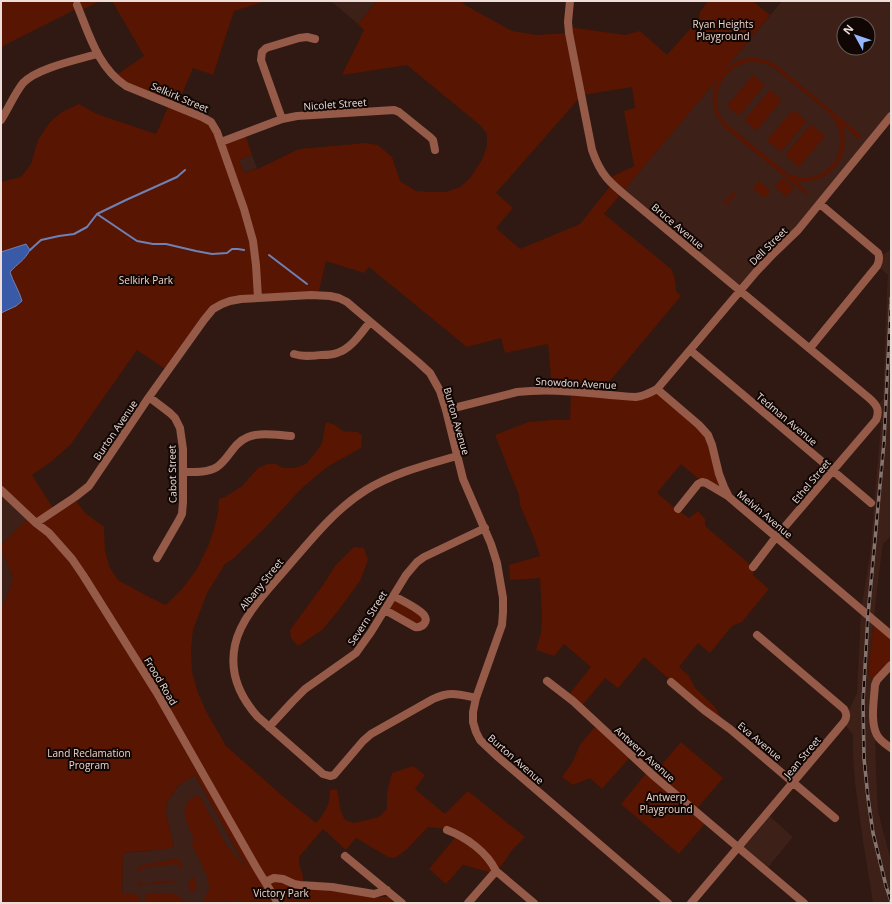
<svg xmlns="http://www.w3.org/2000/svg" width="892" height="904" font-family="'Open Sans',sans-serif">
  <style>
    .built { fill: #3d2017; fill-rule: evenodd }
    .green { fill: #581501; fill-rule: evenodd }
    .water { fill: #395aa6; stroke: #6f81b5 }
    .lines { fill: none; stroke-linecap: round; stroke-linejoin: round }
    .stream { stroke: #6f81b5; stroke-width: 2 }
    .minor { stroke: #965a49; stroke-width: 8 }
    .rail-casing { stroke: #88746e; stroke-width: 3.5 }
    .rail { stroke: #100705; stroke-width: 2; stroke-dasharray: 6; stroke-linecap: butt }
    .labels { text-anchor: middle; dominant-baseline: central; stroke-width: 4; stroke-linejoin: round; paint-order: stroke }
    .park-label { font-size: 10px; fill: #eed4cc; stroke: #100705 }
    .street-label { font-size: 10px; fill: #eeddd9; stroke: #100705 }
  </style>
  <rect width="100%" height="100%" fill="#2f1912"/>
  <!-- built -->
  <path class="built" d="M331 1H377L358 24Z
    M782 1H891V117L740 291 622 192ZM844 24H868V48H844Z
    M252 155 257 168 244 173 239 160Z
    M891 226V536L883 544 879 573 868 672 874 684 876 773 878 811 891 861V903H873L863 841 855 783 853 755V735L844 723 847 714 857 693 861 610 870 555 875 496 881 423 876 420 877 406 883 399 887 291 888 275 878 266 880 256 890 250Z
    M1 490 30 517 1 545Z
    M1 547 13 579 4 604 1 606Z
    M195 775 255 883 261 903H122L123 853 149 851 174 846 166 814 167 802 180 784Z
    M767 814 793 837 765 871 738 848Z"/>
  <!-- green -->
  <path class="green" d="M1 1H100L80 11 78 8 3 46 1 49Z
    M112 1H266L234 11 213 75 193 68 177 106 202 116 222 142 245 134 252 155 239 160 244 173 262 167 299 149 366 143 378 145 392 157 400 181 416 191 432 192H446L460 187 470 178 482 160 487 146V134L481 126 407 65 342 75 364 30 358 24 377 1H461L465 5 512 31 537 35 569 33V27L625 35 640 31 667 55 699 19 700 12 708 1H753L770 15 724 71C741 56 755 54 775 64L862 136 859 139 842 125C853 156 829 186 796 181L808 192 807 195 725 128C714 115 709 100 716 83 717 80 720 77 721 75L604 214 671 269C675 276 676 284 676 291L681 296 599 394 625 397 657 389 704 430 723 487 702 482 681 464 657 493 675 508 689 518 698 511 705 519V526L753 567V575L769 589 742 622 732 626 710 653 698 643 679 667 689 676 695 688 715 707 720 716 722 722 704 710 644 657 618 688 605 678 580 708 567 697 591 667 564 644 554 656 536 650 541 633 542 615 540 578 510 580 509 565 540 556 534 538 520 505 519 495 495 435 528 422 552 420H570L571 392 552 390 548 344 505 353 501 338 467 347 369 267 364 273 326 261 318 295 241 300 213 310 168 371 137 350 71 444 52 461 32 475 55 511 74 498 85 513 104 527 105 551 110 568 118 580 153 599 166 605 182 589 197 569 209 544 215 526 218 512 219 499 225 497 242 486 258 468 268 464H276L283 468H295L306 464 317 451 322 443 326 422 335 425 343 431 358 432 362 436 361 448 327 467 301 489 264 529 234 558 225 564 207 593 193 630 191 649 192 672 198 693 207 713 226 746 244 762 285 798 316 823C326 811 330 805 330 790L337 789 341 812 345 820 354 823 371 819 379 817 387 809V793L392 773 413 766 425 775 415 789 445 814 468 791 525 837 512 850 502 865 494 874 489 872 463 865 446 884 429 869 458 834 447 829 428 827 406 850 395 858 388 857 356 838 346 850 323 829 299 857 300 867 303 876 304 888C333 890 362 898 391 897V903H242L238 899 234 903 232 901 230 903H228L225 900 223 902 220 900 218 903H202V902C205 898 208 893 209 888 210 878 197 855 192 845L193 841 194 839C189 827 178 811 190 799 192 798 197 796 199 795L227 846 245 867H246L195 775 180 784 167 802 166 814 174 846 166 849 123 853 122 893 140 895V903H1V606L4 604 13 579 1 547V545L29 517 1 490V182L21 177 31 164 38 140 50 122 62 112 79 104 97 114 156 134 170 103 126 85 115 76 144 56ZM754 62 764 63 773 67 827 111C859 141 830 191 788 174L728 125C724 121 720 116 718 110 713 91 724 71 742 64 746 62 750 62 754 62ZM632 87 635 108 624 111 634 166 607 179 612 184 580 224 520 249 496 228 513 208 496 193 582 95Z
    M753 75 765 85 739 116 727 106Z
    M770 90 782 100 756 131 744 120Z
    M793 110 807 121 781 152 767 140Z
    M811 124 825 136 799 167 785 155Z
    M782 178 794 188 786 197 775 187Z
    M759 181 770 191 764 198 753 188Z
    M733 192 736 194 727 205 724 203Z
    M354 547 364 548 368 560 360 581 338 611 322 630 298 646 291 638 290 630 323 585 335 566Z
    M394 597 424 616 421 626 386 610Z
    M874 620 891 635V664L874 684 868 672Z
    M597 724 631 756 602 789 590 778 573 785 562 777 572 763 580 745Z
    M681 742 723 778 695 811 707 821 679 854 621 804 648 771 653 775Z
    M176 859 180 861 182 869H179L178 864 141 867V872L138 871 137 868 141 865Z
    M192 876C196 882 199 888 192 892 187 888 189 881 192 876Z
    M138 879H139L140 884 173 880 174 882 139 885 137 882Z
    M162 893H174L186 903H145V894Z"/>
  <!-- water -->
  <path class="water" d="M26 244 30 250C24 261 18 263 10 272 13 282 19 290 22 301L16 306 1 313V252Z"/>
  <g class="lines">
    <!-- stream -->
    <path class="stream" d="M97 214 137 241 153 244H166L196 251 212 254 227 253 232 249H238L244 250
      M30 250 41 240 59 236 74 234 87 227 97 214 126 200 177 177 185 170
      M269 255 307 284"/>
    <!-- minor -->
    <path class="minor" d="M570 1 568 22 569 33 592 150C601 176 610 183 631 200L869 398C877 405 880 410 876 420L776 537 753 567
      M77 5C89 34 98 68 126 86L202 117 211 122 217 132 244 209 253 241 256 265 258 298
      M282 119 261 60 262 52 266 48 299 38 307 37 315 39
      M1 120C8 109 15 93 23 83 37 68 77 60 97 54
      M221 142 282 119 297 116 394 110 399 112 430 137 433 140 435 150
      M810 348 877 266C879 262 880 258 878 253L820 204
      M690 350 871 503
      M294 354C303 357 311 356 321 355 326 355 332 355 337 353 351 349 361 333 370 322
      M657 389 699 425 708 435 712 445 719 474 724 487 729 497 891 635
      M149 397 170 413 175 418 180 428 183 449V502L182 514 179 520 157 558
      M446 410 517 392C557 387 596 395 636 397 644 396 650 393 657 389L756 272 774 253 798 230 891 116
      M457 456C426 465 394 473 366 490 334 510 310 541 285 570 267 591 241 617 235 645 229 673 239 696 258 717L323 774 330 776 334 775 363 741 371 734 433 699C450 691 458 694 476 698
      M183 472C194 472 207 473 217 467 229 459 233 443 248 437 261 432 277 435 291 436
      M1 490 36 523 49 533 72 559 83 575 157 693 256 867 278 903
      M678 509 698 484 702 482 706 483 728 496
      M36 523 75 497 89 486 149 397 204 320 213 309 222 304 230 301 241 299 311 295 330 296 339 298 347 302 354 308 418 362 430 373 440 391 446 410 463 479 491 544 497 563 503 598V612L502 625 476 698 473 712V722L476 732 480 740 498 757 668 903
      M385 610 415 627C422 628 429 622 424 615 420 609 401 600 394 596
      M891 665 877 680 875 685C874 700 870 722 877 735 880 741 887 745 891 748
      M547 681 573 701 655 777 804 903
      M671 682 704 710 730 729 835 818
      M269 727 293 701 305 689 356 653 371 632 406 575 417 562 424 557 485 528
      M447 830C466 837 487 852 496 871L534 903
      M345 856 402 903
      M265 882 274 878 283 879 294 884 300 885 332 887 374 894 387 890
      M468 903 496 871
      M691 903 844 722C847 717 847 714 844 709L757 635"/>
    <defs>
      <path id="rail" d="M891 298 884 442 868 615 863 702 864 758 868 798 873 833 886 886 891 901"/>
    </defs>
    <!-- rail casing -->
    <use href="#rail" class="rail-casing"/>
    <!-- rail -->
    <use href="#rail" class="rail"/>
  </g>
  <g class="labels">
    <!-- park labels -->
    <g class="park-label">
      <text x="723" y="24">Ryan Heights<tspan x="723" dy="12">Playground</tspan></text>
      <text x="146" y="280">Selkirk Park</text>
      <text x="89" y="753">Land Reclamation<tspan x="89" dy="12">Program</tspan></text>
      <text x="666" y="797">Antwerp<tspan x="666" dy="12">Playground</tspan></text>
      <text x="281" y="893">Victory Park</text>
    </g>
    <!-- street labels -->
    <g class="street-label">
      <text transform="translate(180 97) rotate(23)">Selkirk Street</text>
      <text transform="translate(335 104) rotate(-4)">Nicolet Street</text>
      <text transform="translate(678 226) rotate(40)">Bruce Avenue</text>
      <text transform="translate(768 246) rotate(-45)">Dell Street</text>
      <text transform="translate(576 383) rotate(3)">Snowdon Avenue</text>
      <text transform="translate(787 419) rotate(40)">Tedman Avenue</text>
      <text transform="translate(457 421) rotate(74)">Burton Avenue</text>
      <text transform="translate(115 430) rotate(-56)">Burton Avenue</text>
      <text transform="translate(172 474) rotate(-91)">Cabot Street</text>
      <text transform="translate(811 481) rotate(-50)">Ethel Street</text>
      <text transform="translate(765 514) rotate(40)">Melvin Avenue</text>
      <text transform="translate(261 584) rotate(-51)">Albany Street</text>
      <text transform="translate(367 618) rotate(-57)">Severn Street</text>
      <text transform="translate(161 681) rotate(59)">Frood Road</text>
      <text transform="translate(760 741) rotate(40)">Eva Avenue</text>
      <text transform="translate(645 754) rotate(42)">Antwerp Avenue</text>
      <text transform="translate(802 757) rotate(-50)">Jean Street</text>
      <text transform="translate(516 759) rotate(41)">Burton Avenue</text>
    </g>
  </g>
  <!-- border -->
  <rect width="892" height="904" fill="none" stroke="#eeddd9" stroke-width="4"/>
  <!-- north arrow -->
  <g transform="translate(856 36) rotate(310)"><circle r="19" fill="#100705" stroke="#695d5a"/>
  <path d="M0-3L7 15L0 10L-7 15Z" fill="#94b7fd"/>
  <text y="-6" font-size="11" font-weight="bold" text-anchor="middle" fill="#eeddd9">N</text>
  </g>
</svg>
